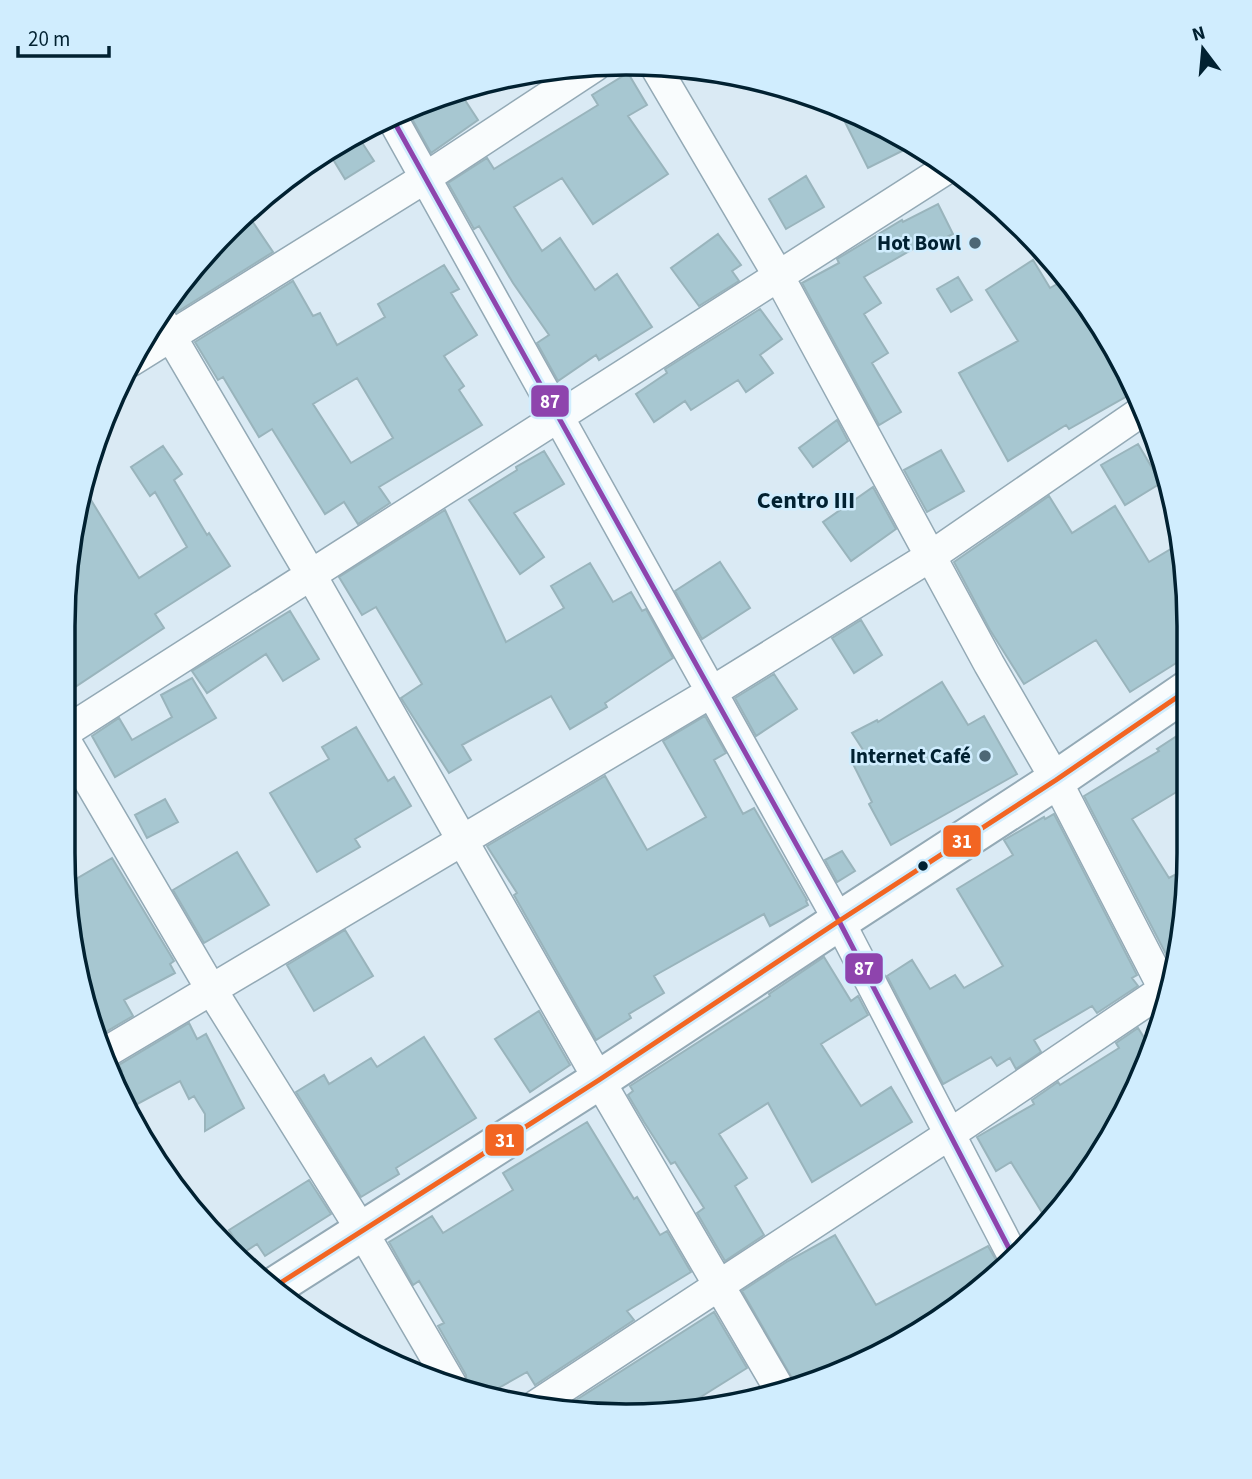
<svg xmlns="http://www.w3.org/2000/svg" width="1252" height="1479" font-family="'Source Sans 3',sans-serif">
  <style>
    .building { fill: #a7c7d1; stroke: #99b4bc; stroke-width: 2; fill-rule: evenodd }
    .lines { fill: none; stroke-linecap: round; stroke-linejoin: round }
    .street-casing { stroke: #93a9b5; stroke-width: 33 }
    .secondary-casing { stroke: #93a9b5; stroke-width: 42 }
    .street { stroke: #f9fcfd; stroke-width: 30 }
    .secondary { stroke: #f9fcfd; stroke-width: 38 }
    .bus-1-casing { stroke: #d0edfe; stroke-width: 10 }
    .bus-2-casing { stroke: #d0edfe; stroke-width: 10 }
    .bus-1 { stroke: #8e44ad; stroke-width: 5 }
    .bus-2 { stroke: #f26522; stroke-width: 5 }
    .poi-dot { fill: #4d6775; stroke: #d0edfe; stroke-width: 2.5 }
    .bus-dot { fill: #012131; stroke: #d0edfe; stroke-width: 2.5 }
    .labels { text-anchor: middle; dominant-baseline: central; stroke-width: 5; stroke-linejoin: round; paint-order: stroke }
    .poi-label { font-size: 21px; font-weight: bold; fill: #012131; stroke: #d0edfe; text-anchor: end }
    .quarter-label { font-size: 24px; font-weight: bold; fill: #012131; stroke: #d0edfe }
    .rim { fill: none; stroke: #012131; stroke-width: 3.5 }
    .line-badge { stroke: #d0edfe; stroke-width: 2.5 }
    .badge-label { font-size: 19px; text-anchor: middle; font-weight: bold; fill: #fff }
  </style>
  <rect width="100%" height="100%" fill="#daeaf4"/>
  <!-- building -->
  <path class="building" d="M628 73 647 105 628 116 668 174 593 224 562 178 514 207 542 251 560 238 595 290 617 274 652 327 599 360 596 355 558 381 537 343 549 335 513 283 479 226 474 229 448 183 487 158 494 169 598 105 592 95Z
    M459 91 478 120 431 153 406 108Z
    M836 104 896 135 904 150 868 168Z
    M359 138 374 161 345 179 331 156Z
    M806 176 824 207 786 229 769 199Z
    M938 204 953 234 922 249 920 245 864 277 881 303 864 314 888 353 872 363 901 412 879 425 802 283 839 263 837 259 902 220 903 222Z
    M246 212 273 252 177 312 169 300 179 284Z
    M718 234 741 265 732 271 739 281 699 306 671 268Z
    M1033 260 1050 288 1066 279 1094 314 1136 391 1069 429 1066 425 1008 461 959 373 1018 341 986 290Z
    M444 265 459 289 451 293 477 335 444 356 464 386 459 390 482 425 379 487 390 503 358 524 344 502 325 514 272 429 259 437 223 377 218 380 195 342 293 281 313 316 320 313 337 345 385 317 378 304ZM357 378 393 438 351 463 313 404Z
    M958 277 972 300 951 312 937 289Z
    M760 309 782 339 760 355 773 373 746 392 738 380 691 410 685 401 654 422 636 394 667 373 665 369Z
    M837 420 848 441 813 467 799 448Z
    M1138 444 1161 483 1125 505 1101 465Z
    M163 446 182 474 174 480 207 535 209 533 230 566 155 614 164 628 66 693 68 553 86 492 139 578 187 547 155 492 150 496 131 467Z
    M941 450 964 491 927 512 904 470Z
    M544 451 564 484 514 513 544 557 520 574 469 500 517 470 516 467Z
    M873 487 896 529 851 561 823 522Z
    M1049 496 1072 533 1115 506 1149 562 1181 543 1189 626V655L1130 692 1096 640 1024 684 990 630 954 562Z
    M445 510 506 642 564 608 551 586 590 563 613 602 631 592 642 611 646 609 673 658 605 703 607 707 570 729 551 696 462 745 471 760 449 773 401 698 422 684 376 607 362 615 339 577Z
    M720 562 750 608 702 639 675 591Z
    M290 611 319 659 283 681 266 654 207 693 192 671Z
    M861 620 882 655 854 673 832 638Z
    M774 674 797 709 756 736 735 698Z
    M192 678 216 718 115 777 92 736 119 718 132 740 172 717 161 695Z
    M942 682 968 725 984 716 1017 774 891 845 869 804 872 802 853 764 867 756 852 733 877 720 878 722Z
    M705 716 726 753 714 760 743 814 754 808 807 900 806 901 808 905 770 926 764 914 654 976 664 993 629 1014 631 1018 596 1040 514 895 517 893 487 846 605 776 647 850 706 817 663 741Z
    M356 727 388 781 394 777 411 806 355 839 360 847 317 872 270 793 329 759 322 747Z
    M1189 728 1188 785 1132 819 1169 878 1188 868V890L1175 955 1168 958 1084 796 1159 751 1157 749Z
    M165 799 178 822 147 838 135 815Z
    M1054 814 1137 975 1132 978 1138 986 1097 1013 1092 1006 1034 1040 1041 1052 1016 1069 1010 1058 997 1066 991 1057 943 1084 887 976 912 960 930 989 955 975 964 988 1003 966 957 889 1013 855 1004 840 1044 817 1045 819Z
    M842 851 855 871 837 882 825 860Z
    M237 852 269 905 204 943 173 890Z
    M112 858 174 961 170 964 175 973 124 1000 133 1016 102 1034 97 1025 93 1027 82 998 69 899 78 895 71 882Z
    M345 930 373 976 314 1011 287 965Z
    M824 957 851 1001 858 996 868 1015 821 1044 861 1106 891 1087 912 1122 812 1182 768 1103 719 1134 747 1178 735 1186 764 1235 725 1261 697 1213 704 1208 675 1162 671 1164 644 1122 628 1095 633 1091 630 1086 770 996 769 994Z
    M539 1011 570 1065 530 1092 495 1039Z
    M189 1023 197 1039 206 1034 244 1108 205 1131V1114L194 1096 189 1099 180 1081 126 1110 111 1076 122 1071 119 1065Z
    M1138 1028 1152 1050 1114 1134 1049 1224 1011 1162 996 1171 977 1137 1034 1104 1032 1100 1058 1082 1060 1085 1119 1048 1116 1043Z
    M424 1037 476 1118 396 1168 399 1174 361 1197 296 1092 324 1075 329 1084 371 1058 377 1067Z
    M587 1122 634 1199 637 1197 660 1235 667 1231 691 1272 627 1311 634 1320 535 1385 527 1372 488 1394 467 1388 466 1375 438 1326 444 1323 419 1281 413 1285 389 1242 432 1216 443 1233 513 1190 503 1173Z
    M309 1180 331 1214 265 1256 257 1244 243 1253 229 1230Z
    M835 1235 876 1305 988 1246 1000 1267 939 1321 841 1373 796 1385 742 1291 788 1261Z
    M714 1312 747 1368 696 1400 703 1410 559 1411Z"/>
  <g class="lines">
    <defs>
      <path id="street" d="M655 66 778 275 989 664 1056 780 1167 995
        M392 118 839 921 1013 1256
        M159 316 311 575 599 1080 780 1390
        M131 361 425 178 595 66
        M65 732 949 167
        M65 740 211 989 362 1231 451 1384
        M103 1054 710 693 931 556 1145 409
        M535 1406 950 1134 1169 986"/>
      <path id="secondary" d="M274 1287 599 1080 839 921 1056 780 1189 689"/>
    </defs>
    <!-- street casing -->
    <use href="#street" class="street-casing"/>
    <!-- secondary casing -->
    <use href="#secondary" class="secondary-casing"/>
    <!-- street -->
    <use href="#street" class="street"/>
    <!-- secondary -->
    <use href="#secondary" class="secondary"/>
    <defs>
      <path id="bus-1" d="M392 118 839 921 1013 1256"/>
      <path id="bus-2" d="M274 1287 599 1080 839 921 1056 780 1189 689"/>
    </defs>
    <!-- bus-1 casing -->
    <use href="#bus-1" class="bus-1-casing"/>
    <!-- bus-2 casing -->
    <use href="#bus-2" class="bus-2-casing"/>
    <!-- bus-1 -->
    <use href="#bus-1" class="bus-1"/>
    <!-- bus-2 -->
    <use href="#bus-2" class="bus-2"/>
  </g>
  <!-- markers -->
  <g class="poi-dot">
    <circle cx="975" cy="243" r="7"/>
    <circle cx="985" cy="756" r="7"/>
  </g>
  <circle class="bus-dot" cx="923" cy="866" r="6"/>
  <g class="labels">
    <!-- poi labels -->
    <g class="poi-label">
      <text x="961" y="243">Hot Bowl</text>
      <text x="971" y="756">Internet Café</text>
    </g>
    <!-- quarter labels -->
    <g class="quarter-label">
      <text x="806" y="500">Centro III</text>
    </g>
  </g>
  <!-- crop -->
  <path d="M0 0H1252V1479H0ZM626 75H626A551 551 0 0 1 1177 626V853A551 551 0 0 1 626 1404H626A551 551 0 0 1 75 853V626A551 551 0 0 1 626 75Z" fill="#d0edfe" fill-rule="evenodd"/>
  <path class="rim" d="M626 75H626A551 551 0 0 1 1177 626V853A551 551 0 0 1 626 1404H626A551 551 0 0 1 75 853V626A551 551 0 0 1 626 75Z"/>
  <g class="line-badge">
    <rect x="530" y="384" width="40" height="34" rx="7" fill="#8e44ad"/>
    <rect x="942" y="824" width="40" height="34" rx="7" fill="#f26522"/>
    <rect x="844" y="952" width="40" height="33" rx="7" fill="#8e44ad"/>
    <rect x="484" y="1123" width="41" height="34" rx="7" fill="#f26522"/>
  </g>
  <g class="badge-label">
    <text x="550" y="408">87</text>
    <text x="962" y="848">31</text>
    <text x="864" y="975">87</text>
    <text x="505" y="1147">31</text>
  </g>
  <!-- north arrow -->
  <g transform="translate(1203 49) rotate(344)" stroke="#d0edfe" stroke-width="5" paint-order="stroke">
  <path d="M0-5L12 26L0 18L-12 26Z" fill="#012131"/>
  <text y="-10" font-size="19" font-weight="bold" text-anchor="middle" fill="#012131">N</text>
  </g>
  <!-- scale -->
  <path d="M18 46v10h91v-10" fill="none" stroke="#012131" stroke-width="3.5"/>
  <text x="28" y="46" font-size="21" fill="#012131" stroke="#d0edfe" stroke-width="5" paint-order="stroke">20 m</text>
</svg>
